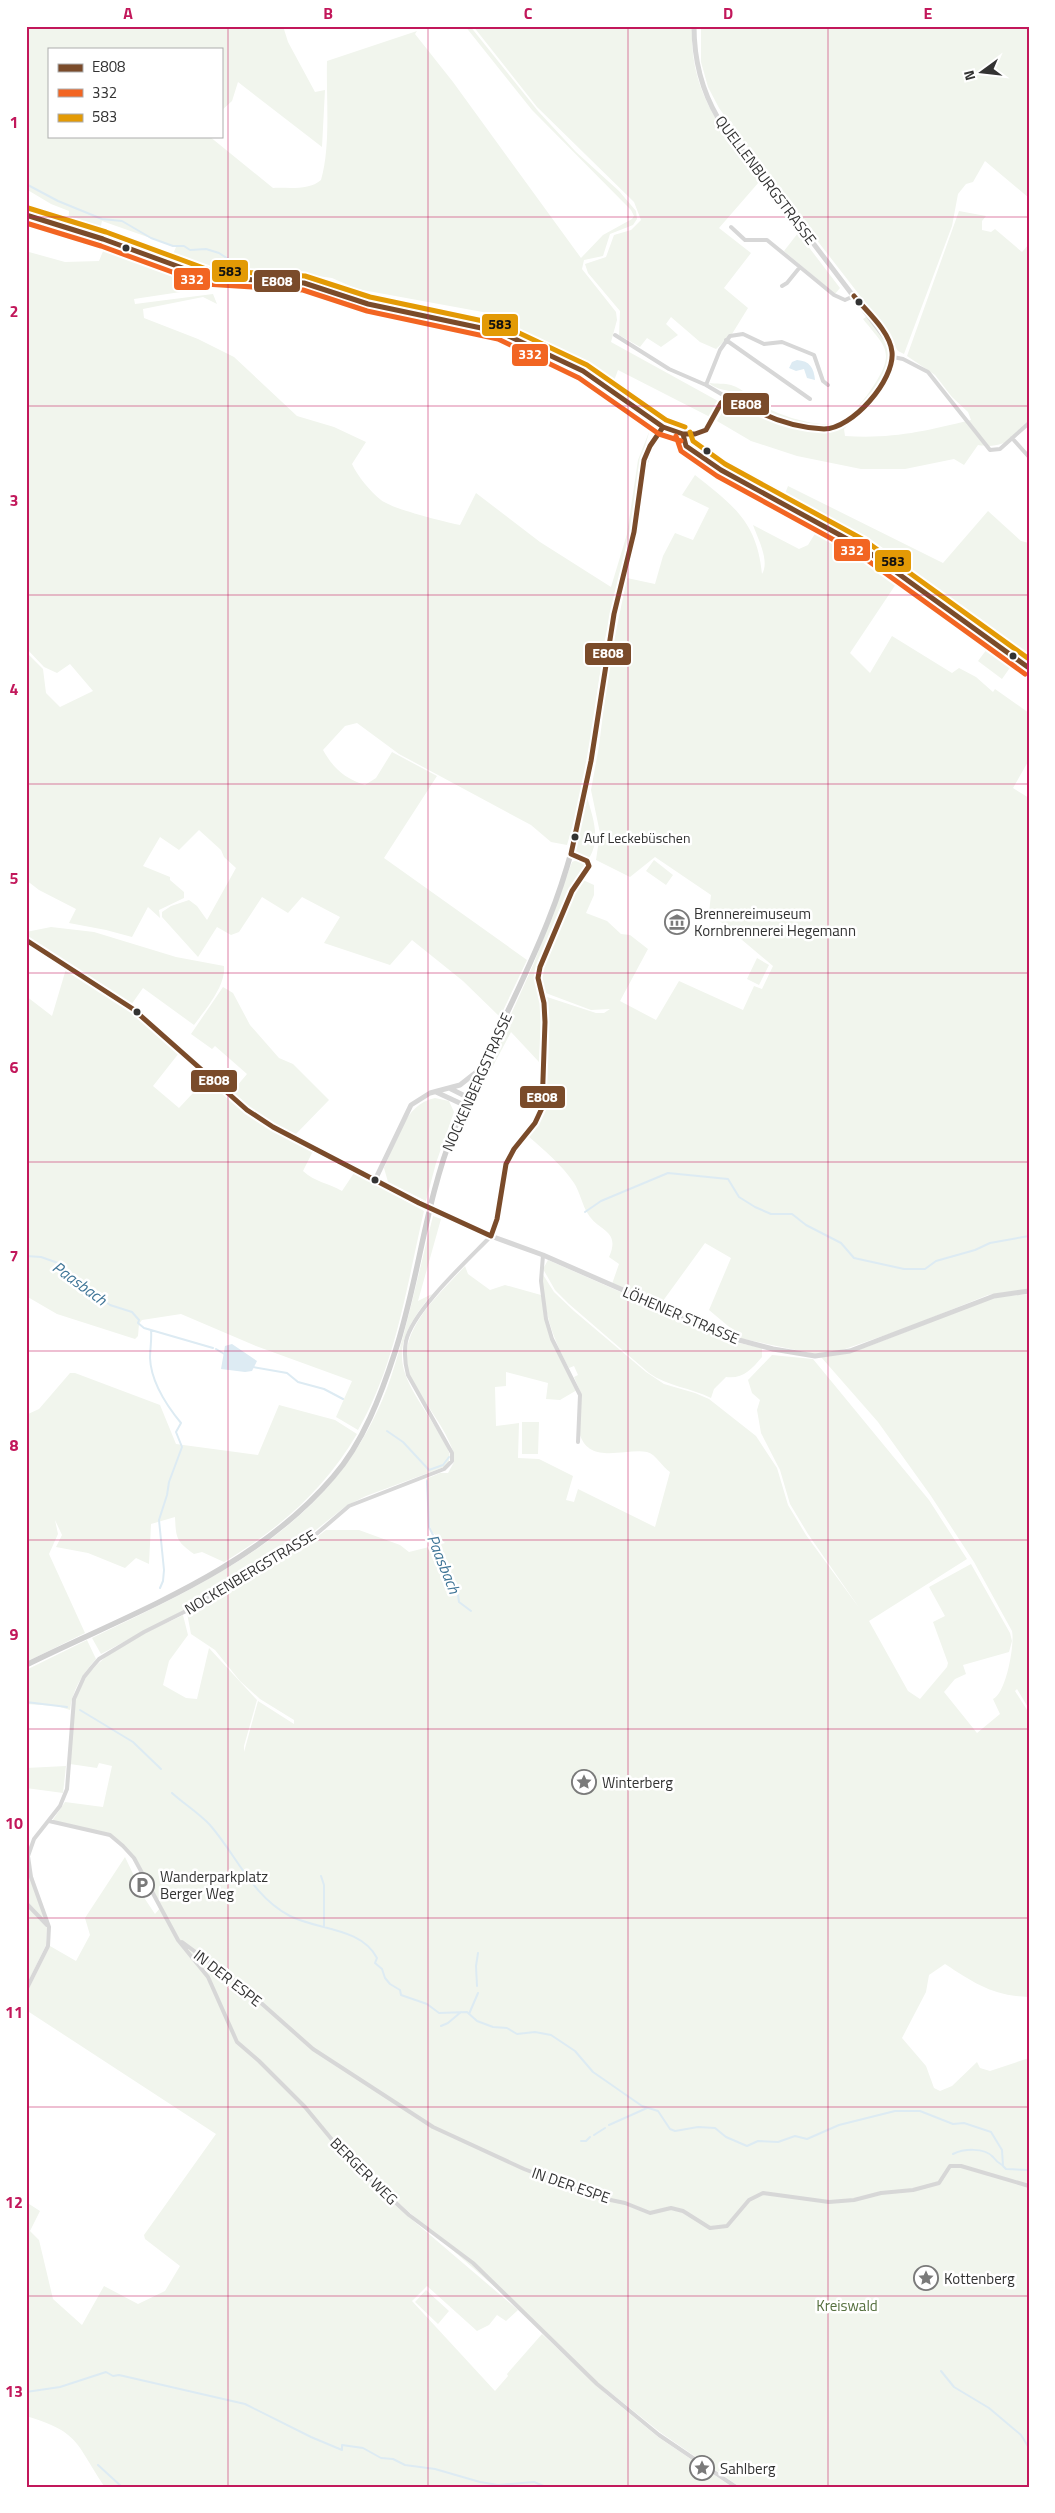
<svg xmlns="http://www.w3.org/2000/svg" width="1055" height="2513" font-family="'Titillium Web',sans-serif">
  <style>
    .green { fill: #f1f5ed }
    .water { fill: #ddebf3 }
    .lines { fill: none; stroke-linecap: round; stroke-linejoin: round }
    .stream { stroke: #ddebf3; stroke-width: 2 }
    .minor { stroke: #d7d7d7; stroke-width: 4 }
    .tertiary { stroke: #d7d7d7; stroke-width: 5 }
    .secondary { stroke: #d0d0d0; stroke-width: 5.5 }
    .tertiary-bridge { stroke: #d7d7d7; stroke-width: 5 }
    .bus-1-casing { stroke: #fff; stroke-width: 9 }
    .bus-2-casing { stroke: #fff; stroke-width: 9 }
    .bus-3-casing { stroke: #fff; stroke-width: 9 }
    .bus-1 { stroke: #7a4b2a; stroke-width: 5 }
    .bus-2 { stroke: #f26522; stroke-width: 5 }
    .bus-3 { stroke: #e39a05; stroke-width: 5 }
    .grid { fill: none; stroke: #c2185b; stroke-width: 1; stroke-opacity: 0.55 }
    .bus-dot { fill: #333; stroke: #fff; stroke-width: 2 }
    .labels { text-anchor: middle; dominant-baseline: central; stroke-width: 5; stroke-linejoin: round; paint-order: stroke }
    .bus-label { font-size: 14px; fill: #333; stroke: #fff; text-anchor: start }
    .street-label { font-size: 15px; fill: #333; stroke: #fff }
    .poi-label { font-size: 15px; fill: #333; stroke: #fff; text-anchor: start }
    .park-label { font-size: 15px; fill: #56703f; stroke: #fff }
    .water-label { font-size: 16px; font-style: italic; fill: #3f7597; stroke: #fff }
    .line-badge { stroke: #fff; stroke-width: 2 }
    .badge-label { font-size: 14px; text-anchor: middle; font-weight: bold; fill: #fff }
    .pale-badge-label { font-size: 14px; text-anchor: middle; font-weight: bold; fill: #111 }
    .neatline { fill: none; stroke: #c2185b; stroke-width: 2 }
    .grid-label { font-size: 16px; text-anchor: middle; font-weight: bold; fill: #c2185b }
  </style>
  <rect width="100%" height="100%" fill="#fff"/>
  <!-- green -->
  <path class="green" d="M26 26H283L288 42 315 92 325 90 322 147 238 82 232 101 221 111V49H49V136H209L273 188C288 187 309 191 321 180 331 146 326 97 327 61L417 31 415 34 453 82 581 258 603 235 632 219 634 216 631 210 532 110 465 26H470L538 111 576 152 619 191 636 211 637 219 633 225 610 234 603 256 584 260 582 269 616 312 617 320 611 342 718 401 710 417 618 370 612 386 586 369 523 338 497 329 455 317 364 299 312 282V280L318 278 368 295 393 298 495 319 488 313 357 289 332 278 310 275 300 281 276 284 207 288 134 299 135 304 213 294 217 304 203 297 143 309 144 318 198 339 234 357 297 416 334 427 366 442 352 464C358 477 370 491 381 500 392 509 445 522 460 525L476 493 540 542 611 587 627 534 638 460 649 432 648 426 637 414 646 421 650 429 639 468 633 519 605 639 590 742 576 814 567 845 551 842 531 825 399 754 357 723 345 726 323 750C334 769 344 778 365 785L376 778 392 752 437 776 384 858 527 960 500 1017 463 981 412 940 390 965 324 943 340 917 302 897 288 913 262 897 239 932 231 935 217 927 198 957 162 917V912L171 906 189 900 197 906 207 920 236 868 224 857 221 850 199 830 179 850 160 837 143 866 170 877V880L184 892V898L159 910 160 918 148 907 132 937 106 930 69 923 76 909 39 890 26 880V652L43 669 46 693 60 707 93 691 70 664 57 673 44 667 26 648V260L29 252 65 262 99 261 106 244 168 266 176 247 102 221 99 235 68 225 69 211 51 204 26 189Z
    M473 26H692C689 94 723 130 759 182L719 228 751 253 724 288 748 308 732 334 716 349 700 342 671 317 666 324 678 335 661 347 647 338 640 347 619 335 620 311 588 273 585 264 606 257 614 235 631 230 641 220 634 202 537 107Z
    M701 26H1029V198L985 161 973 182 966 184 958 194 952 226 904 354 898 351 875 315 774 185 719 108 708 87 701 62Z
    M959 211 986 216 982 221V230L991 232 995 229 1022 252 1029 244V422C1010 439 1006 449 978 445L964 465 954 459 905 469H861L797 456 751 441 717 421 726 406 733 403C767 419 813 444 850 423L844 429 845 436C894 439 925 431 971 420L968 412 952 397 935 375 907 356Z
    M798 233 840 288 835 294 784 251Z
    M866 317C875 328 889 341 889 356 890 383 848 426 822 426 802 425 777 418 759 408 751 404 745 397 737 393 728 390 716 390 709 383 716 384 725 383 731 385 745 389 754 402 767 408 782 416 821 429 837 422 853 415 865 399 874 385 896 351 885 347 863 319Z
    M695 475C734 506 757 522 762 574 770 561 758 539 753 525L799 549 808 545 819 527 865 554 900 578 850 653 870 673 892 636 952 673 959 668 976 677 993 692 995 689 1029 713V760L1013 788 1029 798V1289L988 1295 903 1329 842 1350 815 1354 729 1336 734 1331 709 1310 731 1258 705 1243 660 1305 612 1284 619 1264 609 1257C621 1230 599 1232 588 1214 582 1205 580 1192 574 1183 562 1165 544 1150 528 1136L538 1122 544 1108 547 1021 544 996 596 1013H604L610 1009 591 1010 543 992 540 977 541 966 571 896 583 880 594 885V895L586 913 607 921 621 934 630 935 648 949 620 1001 656 1020 679 981 743 1010 754 986 762 989 773 966 709 912 711 895 655 857 630 877 596 860 600 833 591 790 599 746 609 665 627 578 655 584 663 556 675 533 693 540 709 508 682 495Z
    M788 486 943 563 988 511 1021 541 1029 543V663C948 605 869 547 783 499Z
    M990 645 1014 662 1002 679 978 661Z
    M587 797C593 818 601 839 589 858L574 851Z
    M577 860 585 865 583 870 561 906 537 964 536 974 542 1012 539 1062 511 1032 485 1081 482 1079 534 963 572 862Z
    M654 860 673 875 666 885 646 871Z
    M51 927 94 932 176 957 224 966C226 986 205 1010 194 1025L143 988 131 1005 26 938V932Z
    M757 958 769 965 759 985 747 979Z
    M66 969 129 1009 179 1053 153 1086 179 1108 207 1078C240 1107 272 1133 313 1151L303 1171C315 1182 328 1183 342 1191L354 1173 424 1211C407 1284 396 1364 358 1430L336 1417 352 1381 256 1346 181 1314 142 1320 139 1324 138 1336 135 1339 57 1314 26 1296V996L52 1016Z
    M223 987 233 993 250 1025 279 1058 293 1064 329 1100 295 1135 248 1108 231 1093 247 1074 215 1046 212 1049 191 1034Z
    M435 1098 449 1101 454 1112 436 1163 426 1201 388 1182 384 1168C396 1143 404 1104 435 1098Z
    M433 1216 441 1219 418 1301 432 1294C376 1361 409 1379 444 1442 448 1449 452 1455 448 1463L444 1467 366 1496 346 1506 302 1541 259 1562 184 1610 101 1654 92 1638C219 1577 342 1522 391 1377 408 1325 419 1270 433 1216Z
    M548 1260 734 1342 762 1348V1357C751 1370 743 1379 726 1377L714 1389 711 1398C691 1388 667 1386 649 1373L569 1304 555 1290 543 1269Z
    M465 1266 468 1274 490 1290 505 1285 541 1295 549 1334 577 1390 560 1400 546 1399 548 1383 506 1372V1386L495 1387 496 1426 519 1423 518 1458 539 1459 573 1476 566 1500 574 1502 578 1489 655 1527 670 1472C662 1467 656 1454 647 1452 626 1448 590 1465 580 1435V1391L574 1377 578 1375 574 1366 569 1368C551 1335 544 1311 542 1273L554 1292 574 1311 646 1372 664 1384 695 1393 709 1399 756 1436 777 1468 788 1505 806 1535 860 1609 808 1534 790 1504 780 1470 761 1433 757 1410 760 1400 752 1393 748 1380 772 1355 813 1359 929 1500 967 1559 869 1621 908 1691 920 1699 947 1667 948 1663 933 1622 945 1616 929 1587 971 1564 1010 1633 1012 1641 1009 1652 963 1665 966 1674 955 1679 944 1692 977 1733 1000 1714 993 1699C1006 1694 1015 1644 1012 1631L974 1562 931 1496 878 1422 821 1357 867 1347 995 1297 1029 1294V1709L1017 1689 1015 1691 1029 1713V1997C993 1996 974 1983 945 1964L929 1975 926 1992 902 2038 926 2066 934 2088 940 2091 952 2086 977 2062 980 2068 990 2071 1029 2058V2487H740L661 2433 581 2369 520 2309 385 2191 382 2194 518 2310 506 2321 497 2315 489 2325 477 2331 427 2286 412 2301 495 2391 508 2376 507 2374 542 2334 607 2395 658 2437 732 2487H105C76 2445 81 2432 26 2416V2202L40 2211 30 2231 39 2240 53 2299 82 2325 104 2286 138 2304 165 2291 180 2266 145 2239 144 2235 216 2134 26 2010 28 1990 50 1946 76 1961 90 1935 85 1918 125 1857 145 1899 155 1914 160 1908 134 1857 110 1834 52 1821 65 1802 103 1807 112 1766 99 1763 97 1768 70 1764C71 1746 71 1726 74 1707 82 1656 143 1635 183 1615L188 1635 169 1661 163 1685 186 1698 197 1699 209 1648 257 1700 244 1746V1752L258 1701 294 1724V1720L260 1699 240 1681 215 1650 191 1634 187 1613 258 1567 308 1544 326 1530H359L400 1545 409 1552 445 1543 432 1532 429 1523 426 1479 440 1473H448L454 1462V1454C449 1437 436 1418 426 1403 423 1398 418 1393 414 1388 387 1339 435 1299 465 1266Z
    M70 1373H75L160 1405 176 1444 258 1455 279 1405 335 1420 357 1434C324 1490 279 1529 224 1562L202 1552 194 1554C176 1541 176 1538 175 1517L151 1524 149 1564 136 1558 125 1568 88 1553 56 1547 62 1535 55 1520 58 1534 49 1554 85 1633 26 1662V1415L39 1409Z
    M522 1422H539L538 1454H522Z
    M87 1640 96 1659C82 1674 72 1691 70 1710L57 1706 26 1704V1670Z
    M66 1766 63 1793 26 1788V1768Z
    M26 1852 28 1853 27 1856 46 1922 26 1901Z
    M26 1905 47 1927 46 1945 26 1986Z
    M426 2290 449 2311 438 2324 415 2302Z"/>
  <!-- water -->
  <path class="water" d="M797 360C810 361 814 368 815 380L807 378 804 369 796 371 789 368 792 362Z
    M232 1344 257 1361 252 1371 245 1372 221 1369 225 1346Z"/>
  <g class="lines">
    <!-- stream -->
    <path class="stream" d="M26 184 58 201 102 219 122 221 151 238 173 246H184L190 250 206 249 219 253 242 268 263 273 299 277
      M585 1212 601 1201 668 1173 728 1179 739 1197 755 1207 771 1214H792L806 1225 841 1243 854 1258 904 1269H925L936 1261 975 1250 990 1243 1029 1236
      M26 1256 41 1257 58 1263 74 1276 84 1291 98 1296 110 1305 132 1312 139 1320 138 1323 144 1328 213 1348
      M151 1330C152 1339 150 1349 150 1358 151 1382 167 1406 181 1423L176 1432 182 1447 169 1482 167 1495 159 1520 164 1570 163 1581 160 1588
      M216 1349 226 1355
      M253 1367 287 1373 298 1382 324 1389 343 1399
      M387 1431 403 1442 429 1470 443 1465 449 1457
      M427 1481 429 1527 439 1547 448 1570 449 1579 458 1595 459 1602 471 1611
      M26 1702 67 1707
      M80 1710 133 1742 161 1769
      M172 1793C184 1804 199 1813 210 1825 237 1856 252 1896 290 1916 317 1930 361 1927 377 1958L375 1963 382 1969 385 1978 390 1984 400 1990 401 1995 427 2004 439 2013 467 2012 477 2021 493 2027 507 2028 517 2034 535 2032 551 2035 575 2051 593 2072 642 2106 658 2111 670 2129 675 2131 698 2127 715 2128 726 2137 747 2146 758 2141 778 2142 795 2136 807 2139 839 2125 895 2111H920L953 2124 964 2123 991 2132 1002 2150 1003 2166 1006 2169 1029 2170
      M321 1876 324 1885V1926
      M477 1986 476 1966 478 1953
      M469 2014 478 1993
      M441 2026 448 2023 461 2012
      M609 2125 647 2108
      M594 2135 605 2128
      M581 2141H586L590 2137
      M953 2154C963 2149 984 2147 993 2157 996 2161 997 2162 1002 2165
      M941 2371 954 2387 989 2408 1021 2435 1029 2448
      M26 2392 60 2387 106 2372 113 2376 119 2375 245 2404 311 2437 342 2450V2445L363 2448 381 2458 393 2459 405 2465 435 2469 480 2482 498 2485 534 2482 546 2487
      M98 2465 122 2487"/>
    <!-- minor -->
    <path class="minor" d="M731 227 745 240H767L800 267 787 283 782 286
      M800 267 834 295 845 300 854 296
      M615 335 669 369 706 385 728 398
      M726 340 810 399
      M893 357 903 359 928 372 990 450 1000 449 1029 423
      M706 385 720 350 730 336 743 334 764 344 782 342 814 355 823 381 828 385
      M1012 438 1029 457
      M543 1255 541 1281 546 1319 552 1339 580 1395 578 1442
      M49 1821 110 1835 123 1846 134 1858 178 1940 208 1977 237 2042 259 2061 305 2107 348 2159 409 2215 473 2263 597 2384 659 2435 736 2487
      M26 1903 47 1925
      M182 1942 243 1987 313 2049 433 2127 524 2169 581 2191 601 2198 625 2203 650 2213 671 2208 683 2211 710 2228 727 2226 749 2200 763 2193 829 2202 854 2200 881 2193 913 2190 939 2183 950 2166H961L1029 2186
      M26 1990 48 1946 49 1927 31 1877 28 1856 34 1839 60 1806 67 1789 74 1699 84 1677 92 1667 99 1659 144 1632 184 1612 265 1561 307 1542 349 1506 444 1469 452 1461V1453L408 1375C405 1364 404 1352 406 1341 413 1310 468 1260 491 1236L496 1226 506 1164 537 1121 542 1108 545 1022 544 1003 538 978 540 967 572 891 589 866 587 861 571 854"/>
    <!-- tertiary -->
    <path class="tertiary" d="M683 434C720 438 707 406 731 397 742 399 752 408 762 413 814 437 848 436 881 385 891 369 896 356 886 339L718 118C701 89 694 59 694 26
      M26 940 133 1009 247 1110 273 1127 419 1203
      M451 1089 467 1097
      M436 1092 464 1105
      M375 1180 411 1105 430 1093 460 1085 479 1070
      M441 1214 488 1235 543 1255 735 1339 773 1349 815 1356 850 1351 994 1296 1029 1291"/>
    <!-- secondary -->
    <path class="secondary" d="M26 215 103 239 207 277 304 283 368 304 450 320 500 332 583 371 663 427 683 434 686 446 721 470 860 546 1029 668
      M26 1665C133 1612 253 1571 333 1477 363 1443 381 1395 395 1352 419 1279 425 1202 454 1130 482 1059 520 992 548 921 569 869 583 812 592 757 599 711 604 664 613 618 619 589 628 561 634 532 642 495 638 457 663 427"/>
    <!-- tertiary-bridge -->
    <path class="tertiary-bridge" d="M419 1203 441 1214"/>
    <defs>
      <path id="bus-1" d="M26 215 103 239 207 277 304 283 368 304 500 332 583 371 663 427 683 434H695L706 430 721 403 731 397C742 400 751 408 761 413 780 422 803 428 824 429 852 429 895 380 892 352 890 331 866 311 854 296
        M683 434 686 446 721 470 860 546 1029 668
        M26 940 133 1009 247 1110 273 1127 419 1203 491 1236 497 1219 506 1164 514 1149 535 1123 542 1108 545 1022 544 1003 538 978 540 967 572 891 589 866 587 861 571 854 591 761 614 614 634 532 644 460 650 446 663 427"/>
      <path id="bus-2" d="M26 223 101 246 205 284 303 290 367 311 498 339 579 378 659 434 681 441
        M676 436 681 451 717 476 856 552 1025 674"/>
      <path id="bus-3" d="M28 208 106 232 209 270 305 276 370 297 502 325 587 365 666 420 685 427
        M690 432 693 441 725 464 864 540 1029 659"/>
    </defs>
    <!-- bus-1 casing -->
    <use href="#bus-1" class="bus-1-casing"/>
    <!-- bus-2 casing -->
    <use href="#bus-2" class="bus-2-casing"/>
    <!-- bus-3 casing -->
    <use href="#bus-3" class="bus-3-casing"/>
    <!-- bus-1 -->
    <use href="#bus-1" class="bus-1"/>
    <!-- bus-2 -->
    <use href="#bus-2" class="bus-2"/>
    <!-- bus-3 -->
    <use href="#bus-3" class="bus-3"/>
  </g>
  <!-- grid -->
  <path class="grid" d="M228 26V2487M428 26V2487M628 26V2487M828 26V2487M26 217H1029M26 406H1029M26 595H1029M26 784H1029M26 973H1029M26 1162H1029M26 1351H1029M26 1540H1029M26 1729H1029M26 1918H1029M26 2107H1029M26 2296H1029"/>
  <!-- icons -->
  <defs>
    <symbol id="museum-ring" viewBox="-11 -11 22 22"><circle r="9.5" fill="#fff" stroke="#7a7a7a" stroke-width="1.5"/><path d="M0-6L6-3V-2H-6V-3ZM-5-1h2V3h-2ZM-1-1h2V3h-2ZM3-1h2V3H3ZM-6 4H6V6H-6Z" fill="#7a7a7a"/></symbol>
    <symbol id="sight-ring" viewBox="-11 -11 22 22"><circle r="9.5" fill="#fff" stroke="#7a7a7a" stroke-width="1.5"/><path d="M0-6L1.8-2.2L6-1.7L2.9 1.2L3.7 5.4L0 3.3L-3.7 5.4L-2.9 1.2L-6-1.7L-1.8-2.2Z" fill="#7a7a7a"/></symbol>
    <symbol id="parking-ring" viewBox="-11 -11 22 22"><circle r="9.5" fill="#fff" stroke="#7a7a7a" stroke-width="1.5"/><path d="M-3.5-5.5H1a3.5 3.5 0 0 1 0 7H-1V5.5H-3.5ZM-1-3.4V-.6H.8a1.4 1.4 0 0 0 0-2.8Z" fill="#7a7a7a"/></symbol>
  </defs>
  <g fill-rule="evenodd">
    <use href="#museum-ring" x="663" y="908" width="28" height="28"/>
    <use href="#sight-ring" x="570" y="1768" width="28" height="28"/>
    <use href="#parking-ring" x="128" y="1871" width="28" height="28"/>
    <use href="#sight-ring" x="912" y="2264" width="28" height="28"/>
    <use href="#sight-ring" x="688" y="2454" width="28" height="28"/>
  </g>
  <!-- markers -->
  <g class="bus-dot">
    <circle cx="126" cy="248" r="4.5"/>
    <circle cx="859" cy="302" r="4.5"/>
    <circle cx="707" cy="451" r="4.5"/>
    <circle cx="1013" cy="656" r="4.5"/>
    <circle cx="575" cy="837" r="4.5"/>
    <circle cx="137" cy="1012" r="4.5"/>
    <circle cx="375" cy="1180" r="4.5"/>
  </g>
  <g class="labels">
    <!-- bus labels -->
    <g class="bus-label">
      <text x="584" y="837">Auf Leckebüschen</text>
    </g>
    <!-- street labels -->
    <g class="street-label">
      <text transform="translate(766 180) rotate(53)">QUELLENBURGSTRASSE</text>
      <text transform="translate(477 1082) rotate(-66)">NOCKENBERGSTRASSE</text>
      <text transform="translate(681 1315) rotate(23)">LÖHENER STRASSE</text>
      <text transform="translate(250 1572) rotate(-31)">NOCKENBERGSTRASSE</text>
      <text transform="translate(228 1978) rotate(38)">IN DER ESPE</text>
      <text transform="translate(364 2171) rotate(45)">BERGER WEG</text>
      <text transform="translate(571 2185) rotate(19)">IN DER ESPE</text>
    </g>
    <!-- poi labels -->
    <g class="poi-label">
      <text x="694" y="913">Brennereimuseum<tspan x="694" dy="17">Kornbrennerei Hegemann</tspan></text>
      <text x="602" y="1782">Winterberg</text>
      <text x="160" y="1876">Wanderparkplatz<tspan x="160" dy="17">Berger Weg</tspan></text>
      <text x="944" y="2278">Kottenberg</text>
      <text x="720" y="2468">Sahlberg</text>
    </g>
    <!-- park labels -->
    <g class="park-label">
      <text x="847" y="2305">Kreiswald</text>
    </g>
    <!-- water labels -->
    <g class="water-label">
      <text transform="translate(80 1283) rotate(36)">Paasbach</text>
      <text transform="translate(444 1564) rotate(68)">Paasbach</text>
    </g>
  </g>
  <g class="line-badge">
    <rect x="211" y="259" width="38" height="24" rx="5" fill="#e39a05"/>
    <rect x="173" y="267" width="38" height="24" rx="5" fill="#f26522"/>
    <rect x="253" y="269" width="48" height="24" rx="5" fill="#7a4b2a"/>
    <rect x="481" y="313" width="38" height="24" rx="5" fill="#e39a05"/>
    <rect x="511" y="343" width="38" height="24" rx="5" fill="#f26522"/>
    <rect x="722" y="392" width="48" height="24" rx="5" fill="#7a4b2a"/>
    <rect x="833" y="538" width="38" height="24" rx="5" fill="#f26522"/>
    <rect x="874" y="549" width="38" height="24" rx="5" fill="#e39a05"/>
    <rect x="584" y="642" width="48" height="24" rx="5" fill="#7a4b2a"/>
    <rect x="190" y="1069" width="48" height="24" rx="5" fill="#7a4b2a"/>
    <rect x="519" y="1085" width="47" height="24" rx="5" fill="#7a4b2a"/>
  </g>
  <g class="badge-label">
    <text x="192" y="284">332</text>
    <text x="277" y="286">E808</text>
    <text x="530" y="359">332</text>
    <text x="746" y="409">E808</text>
    <text x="852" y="555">332</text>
    <text x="608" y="658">E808</text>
    <text x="214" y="1085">E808</text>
    <text x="542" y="1102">E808</text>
  </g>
  <g class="pale-badge-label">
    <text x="230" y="276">583</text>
    <text x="500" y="329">583</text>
    <text x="893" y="566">583</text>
  </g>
  <!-- border -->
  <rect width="1055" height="2513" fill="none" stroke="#ffffff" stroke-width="55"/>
  <!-- legend -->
  <rect x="48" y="48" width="175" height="90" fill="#ffffff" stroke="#adadad"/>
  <rect x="58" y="64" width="25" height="8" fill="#7a4b2a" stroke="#adadad"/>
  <text x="92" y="72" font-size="15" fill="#333333">E808</text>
  <rect x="58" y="89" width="25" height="8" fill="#f26522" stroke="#adadad"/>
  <text x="92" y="98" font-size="15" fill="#333333">332</text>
  <rect x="58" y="114" width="25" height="8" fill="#e39a05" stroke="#adadad"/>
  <text x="92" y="122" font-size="15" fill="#333333">583</text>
  <!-- north arrow -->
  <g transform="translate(982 72) rotate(255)" stroke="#ffffff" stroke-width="4" paint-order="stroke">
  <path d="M0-4L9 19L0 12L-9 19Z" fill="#333333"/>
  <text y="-8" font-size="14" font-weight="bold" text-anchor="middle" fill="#333333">N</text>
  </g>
  <rect x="28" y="28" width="1000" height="2458" class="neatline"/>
  <g class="grid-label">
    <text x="128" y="19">A</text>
    <text x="328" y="19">B</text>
    <text x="528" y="19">C</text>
    <text x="728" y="19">D</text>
    <text x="928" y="19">E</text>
    <text x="14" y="128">1</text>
    <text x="14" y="317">2</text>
    <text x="14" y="506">3</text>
    <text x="14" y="695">4</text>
    <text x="14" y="884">5</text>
    <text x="14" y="1073">6</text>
    <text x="14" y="1262">7</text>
    <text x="14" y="1451">8</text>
    <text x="14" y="1640">9</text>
    <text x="14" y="1829">10</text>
    <text x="14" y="2018">11</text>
    <text x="14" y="2208">12</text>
    <text x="14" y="2397">13</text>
  </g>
</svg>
